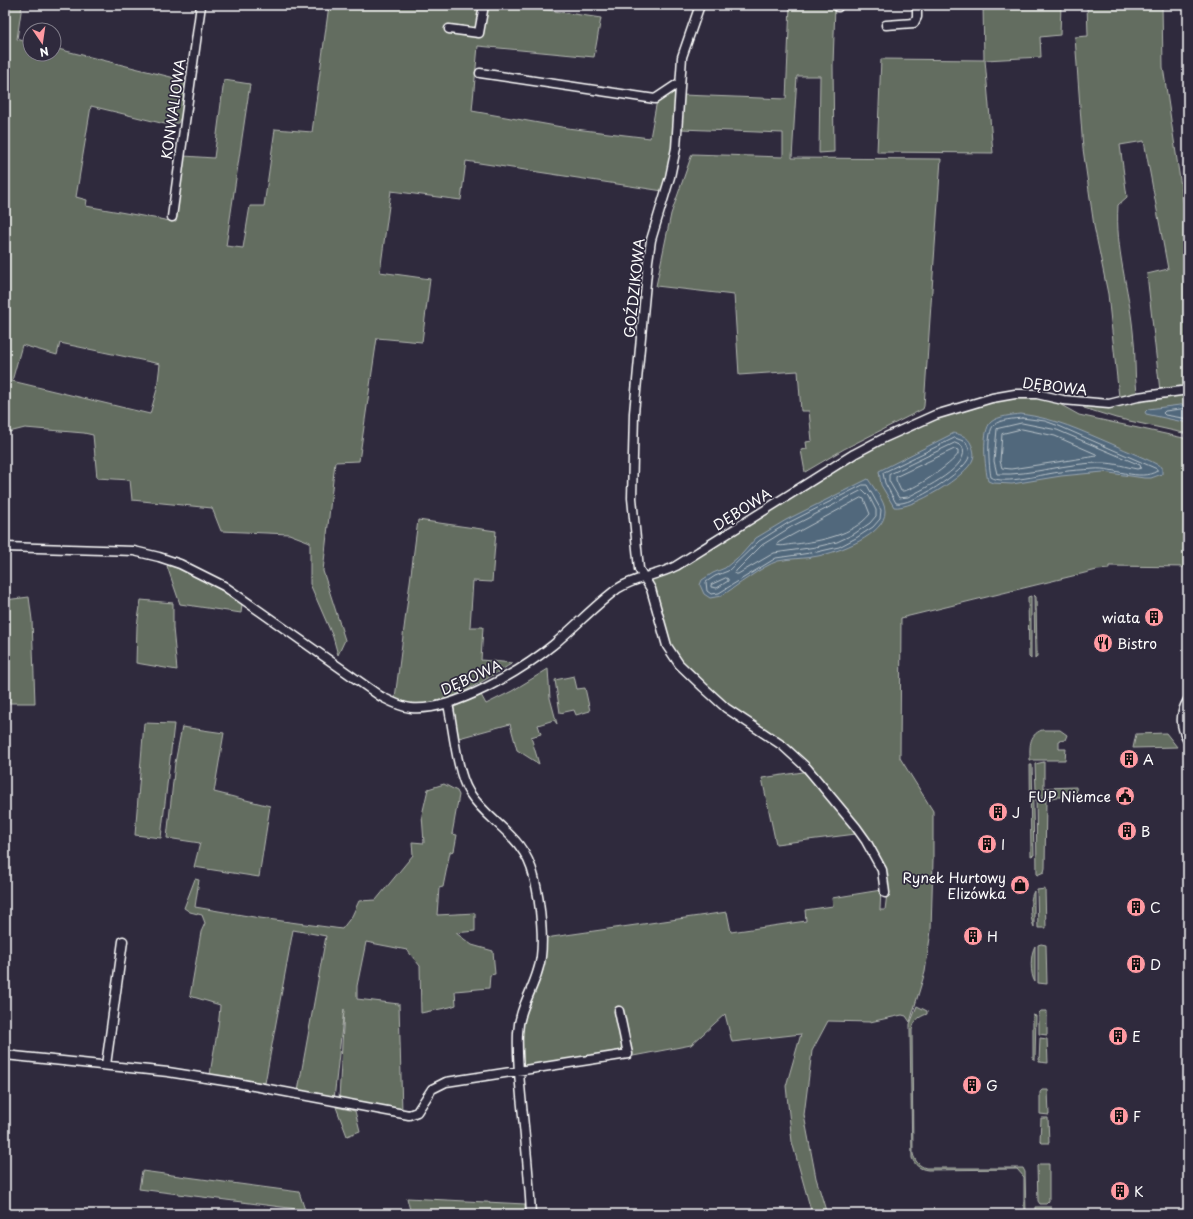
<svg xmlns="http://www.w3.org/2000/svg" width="1193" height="1219" font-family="'Playpen Sans',sans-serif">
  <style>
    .green { fill: #646d61; stroke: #b2b6b0; fill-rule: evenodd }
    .water { fill: #51687b; stroke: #97a4b0 }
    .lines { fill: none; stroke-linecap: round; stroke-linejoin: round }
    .shore { stroke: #b9c3ca; stroke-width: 1 }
    .stream { stroke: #97a4b0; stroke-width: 2 }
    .minor-casing { stroke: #fff; stroke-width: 11 }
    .minor { stroke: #2f2a3d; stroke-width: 8 }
    .labels { text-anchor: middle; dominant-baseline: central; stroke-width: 3.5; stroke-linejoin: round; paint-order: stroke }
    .street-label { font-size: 14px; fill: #fff; stroke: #2f2a3d }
    .poi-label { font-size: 14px; fill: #fff; stroke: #2f2a3d; text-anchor: start }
  </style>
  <rect width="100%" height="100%" fill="#2f2a3d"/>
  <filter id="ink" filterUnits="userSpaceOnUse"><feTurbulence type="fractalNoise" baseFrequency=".025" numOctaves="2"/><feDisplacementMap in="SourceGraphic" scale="8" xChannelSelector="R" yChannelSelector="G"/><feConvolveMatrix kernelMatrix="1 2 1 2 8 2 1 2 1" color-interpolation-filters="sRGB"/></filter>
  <g filter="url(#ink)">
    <!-- green -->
    <path class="green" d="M5 5H22L17 39 30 43V54H54V48L187 81 181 117 178 123 165 124 91 106 76 197 87 200 86 206 176 222 184 156 214 158 224 80 250 84 226 246 243 248 250 206H264L275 129 312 132 329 5H527V7L601 18 594 57 478 46 472 111 567 128 650 138 657 100 675 88 674 138 663 191 466 161 461 200 391 191 380 272 430 279 422 342 377 338 359 461 335 462 323 571 345 640 338 655 333 637 310 584V542L289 534 221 531 212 508 132 500 130 480 97 478 93 435 84 433 25 428 5 433ZM60 343 160 364 157 389 150 414 12 381 22 345 57 355Z
      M790 5H835L833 65 834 152 819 153 820 76H797L792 158 941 159 924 406 923 409 844 449 805 472 801 450 807 449 806 442 812 441 809 411H801L798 371 739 375 734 295 656 286 671 214 692 154 783 157V133L681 129 682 95 786 99Z
      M983 5H1061L1060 35 1040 37 1041 57 985 60 993 153 877 152 881 59 984 60Z
      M1087 5H1162L1163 67 1188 233V434L1116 418 1084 408 1083 406 1109 407 1119 397 1108 294 1094 226 1083 149 1075 37 1088 36ZM1144 141 1168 269 1147 274 1160 391 1137 393C1134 373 1136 351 1133 331 1129 288 1115 250 1118 205L1127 197 1120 145Z
      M1187 5H1188V71L1185 29Z
      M1017 396H1037L1054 401 1079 415 1188 439V567L1109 566V569L1097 570 901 618 900 758 933 811V860L931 931 925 972 910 1022 906 1016 902 1015 870 1022 828 1021 812 1051 804 1115 816 1178 827 1214H812L792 1142 786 1086 801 1034 732 1042 725 1014 691 1045 628 1057 522 1073 520 1031 545 938 727 912 731 932 806 921 805 910 833 906 832 898 881 890 880 910H885L888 885 882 864 807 768 689 674 663 636 650 578 848 459 949 408Z
      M418 520 496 531 492 582 473 581 470 627H483L481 660 513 663C485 679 442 711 409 704 404 702 399 700 395 698Z
      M169 565C197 575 217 587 242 604L241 613 180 604 167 566Z
      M1034 595 1036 597 1037 656 1035 659Z
      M1031 596V659L1029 657 1028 597Z
      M29 597 32 620 35 703H5V600Z
      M141 600 173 603V628L177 670 136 663 137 626Z
      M548 669 550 698 557 724 554 720 538 725 541 734 531 737 539 764 517 750 510 724 459 738 456 726 454 707 481 695 486 704 512 691Z
      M574 676 577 689 585 688 590 711 576 715 574 710 560 713 555 680Z
      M144 723 174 724 161 838 135 835Z
      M182 727 224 733 214 792 270 806 259 877 194 867 200 843 167 838 175 763Z
      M1042 730H1060L1067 735 1065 740 1059 741V749H1066L1065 760H1030C1030 748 1028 735 1042 730Z
      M1166 733 1177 747 1133 748 1136 734Z
      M1044 762V788L1076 787 1077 797H1056L1047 799 1036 790 1035 764Z
      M1030 765H1032L1034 855 1031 856Z
      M803 772 820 788 856 834 776 844 762 778Z
      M444 784 457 791 459 795 452 834 457 835 454 851 450 852 443 887 439 888 437 915 475 913V931L456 933 472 945 493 951 495 974 490 975 489 988 455 991 456 1005 450 1007 421 1013 420 966 407 950 366 942 357 986V999L399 1004 402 1112 339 1099 344 1009 334 1099 298 1091 326 936 293 930 265 1083 210 1075C213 1052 219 1029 220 1005L190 996 201 932 205 923 202 915 190 912 184 908 195 879 199 880 195 907 260 918 342 929 352 916 359 901 376 900 413 855 412 842 424 843 422 815 428 789Z
      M1036 792 1046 800 1045 868 1044 872 1037 875Z
      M1045 889 1046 928H1038L1037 890Z
      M1034 891V927C1030 919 1029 899 1034 891Z
      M1041 944 1046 945 1047 984 1038 983V945Z
      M1035 946V982C1030 975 1030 954 1035 946Z
      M917 1006 927 1011V1014C918 1017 914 1021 912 1030L913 1154C915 1161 919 1166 926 1168H1023L1025 1172 1026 1214H1024V1177L1017 1169 928 1170C919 1169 915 1165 912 1158L910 1031V1024Z
      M1041 1011H1047V1035L1039 1034V1013Z
      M1033 1015 1036 1016 1035 1059H1033Z
      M1040 1038 1047 1039 1048 1063 1039 1062Z
      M1042 1090H1048L1049 1115 1040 1114V1092Z
      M336 1107 355 1111 360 1131 347 1136Z
      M1041 1118H1048L1049 1143H1042L1040 1141Z
      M1039 1164H1049V1201L1046 1204H1040L1038 1201 1037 1166Z
      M142 1171 299 1192 305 1210 139 1189Z
      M407 1198 525 1204V1214H411Z
      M1035 1207H1051L1052 1214H1035Z"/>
    <!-- water -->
    <path class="water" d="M1188 404V423L1146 414 1145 412 1148 409Z
      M1021 414C1057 419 1079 430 1112 444 1129 452 1146 458 1162 467V474L1151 478H1144L1103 472 1061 476 1012 484 993 483 988 481C985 468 981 431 991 422 998 416 1013 415 1021 414Z
      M954 433C962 435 968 437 971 444 973 448 975 454 973 459 968 476 911 510 894 507L881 485 879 471Z
      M868 479C873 487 885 501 885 511 886 535 838 552 818 556 805 559 791 558 778 561 762 566 736 587 721 596L710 598 704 594 700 585 702 580 713 573 725 568 742 554 756 538 786 520Z"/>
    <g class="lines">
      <!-- shore -->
      <path class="shore" d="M1188 408 1165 411 1163 413 1165 415 1188 419
        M1022 418 1045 421 1059 426 1157 469V471C1140 482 1113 467 1094 469 1083 470 1072 470 1061 472 1046 473 1003 486 991 477 989 467 986 432 994 425 1000 419 1015 419 1022 418Z
        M1022 423 1057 430 1140 465 1141 468 1137 469C1126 467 1115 463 1103 463 1067 462 1032 476 997 474L994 461 997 429Z
        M1022 429 1055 436 1096 454 1097 456 1011 469 1002 468 1000 461 1002 434Z
        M955 438 966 442C968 447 971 452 969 457 966 471 910 507 896 503L885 483 883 473Z
        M955 443 962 446C973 466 923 489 908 497L899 498 889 481V475Z
        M955 449 958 450V454C953 463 911 493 901 491L896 480V477Z
        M863 485H867L881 510 880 519 873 527 856 538 839 547 817 552 776 558 719 593 711 594 707 591 706 582 715 576 728 571 759 541 788 523Z
        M863 490 869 496 876 510V516L870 523 854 534 837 542 816 547 774 553 738 574H735L736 571 762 545 791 527Z
        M861 498 864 499 870 514C853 535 821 541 796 544 790 544 782 547 777 545L778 543Z
        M726 578 728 579V581L717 588 711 587V585Z"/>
      <!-- stream -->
      <path class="stream" d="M697 547 743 519"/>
      <defs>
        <path id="minor" d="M700 5 682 57 676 148 670 177 651 240 648 261 634 413 632 498 639 569 651 589 667 646 679 664 703 687 726 708 783 746 807 768 856 827 866 841 882 870 885 893
          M838 7V5
          M886 25 914 23 917 17V5
          M449 29 479 33 484 5
          M480 73 655 99 679 83
          M172 217 201 5
          M5 547 134 551 159 557 180 564 224 586 380 696C390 701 400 707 411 708 453 712 521 671 553 645 575 627 594 606 617 589 635 577 657 576 676 566L854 454 886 437 935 415 992 398 1015 394H1037L1063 400 1109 404 1138 397 1188 390
          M1188 700C1180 713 1180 727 1188 740
          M448 704C453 726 457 774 469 792 489 824 524 834 534 877 540 900 546 948 538 970 532 992 519 1009 518 1033 517 1054 519 1075 521 1096 525 1135 529 1175 531 1214
          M5 1055 168 1072 237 1083 409 1115 417 1112 432 1089 446 1082 628 1054 619 1011
          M106 1065 123 941"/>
      </defs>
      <!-- minor casing -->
      <use href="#minor" class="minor-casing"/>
      <!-- minor -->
      <use href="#minor" class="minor"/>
    </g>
  </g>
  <!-- icons -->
  <defs>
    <symbol id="building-disc" viewBox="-11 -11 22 22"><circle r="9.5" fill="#ff9aa2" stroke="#2f2a3d"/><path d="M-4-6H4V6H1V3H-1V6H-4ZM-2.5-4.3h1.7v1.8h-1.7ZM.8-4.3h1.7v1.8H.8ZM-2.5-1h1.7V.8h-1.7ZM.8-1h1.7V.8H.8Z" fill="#111"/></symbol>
    <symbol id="restaurant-disc" viewBox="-11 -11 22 22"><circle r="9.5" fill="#ff9aa2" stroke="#2f2a3d"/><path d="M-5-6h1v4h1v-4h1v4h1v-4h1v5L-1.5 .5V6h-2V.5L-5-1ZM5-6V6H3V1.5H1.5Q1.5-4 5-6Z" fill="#111"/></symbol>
    <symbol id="civic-disc" viewBox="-11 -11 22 22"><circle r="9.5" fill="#ff9aa2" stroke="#2f2a3d"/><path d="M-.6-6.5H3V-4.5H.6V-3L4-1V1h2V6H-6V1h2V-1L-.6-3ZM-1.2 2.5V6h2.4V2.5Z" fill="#111"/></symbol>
    <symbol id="shop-disc" viewBox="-11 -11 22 22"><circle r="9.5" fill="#ff9aa2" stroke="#2f2a3d"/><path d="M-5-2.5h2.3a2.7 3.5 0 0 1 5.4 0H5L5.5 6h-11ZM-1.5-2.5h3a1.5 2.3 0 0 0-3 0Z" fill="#111"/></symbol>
  </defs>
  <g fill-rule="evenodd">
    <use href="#building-disc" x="1143" y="606" width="22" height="22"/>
    <use href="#restaurant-disc" x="1092" y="632" width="22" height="22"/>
    <use href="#building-disc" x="1118" y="748" width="22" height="22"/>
    <use href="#civic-disc" x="1114" y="785" width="22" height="22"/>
    <use href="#building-disc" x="987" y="801" width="22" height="22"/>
    <use href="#building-disc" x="1116" y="820" width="22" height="22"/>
    <use href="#building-disc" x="976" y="833" width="22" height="22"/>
    <use href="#shop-disc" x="1009" y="874" width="22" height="22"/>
    <use href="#building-disc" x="1125" y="896" width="22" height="22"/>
    <use href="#building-disc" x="962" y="925" width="22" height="22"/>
    <use href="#building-disc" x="1125" y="953" width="22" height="22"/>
    <use href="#building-disc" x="1107" y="1025" width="22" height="22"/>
    <use href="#building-disc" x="961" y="1074" width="22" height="22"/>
    <use href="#building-disc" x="1108" y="1105" width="22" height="22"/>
    <use href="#building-disc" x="1109" y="1180" width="22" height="22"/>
  </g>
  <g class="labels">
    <!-- street labels -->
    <g class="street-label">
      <text transform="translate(173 109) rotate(-82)">KONWALIOWA</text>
      <text transform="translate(634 288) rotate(-84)">GOŹDZIKOWA</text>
      <text transform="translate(1055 386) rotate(7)">DĘBOWA</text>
      <text transform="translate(742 509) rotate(-32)">DĘBOWA</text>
      <text transform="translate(471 677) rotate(-24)">DĘBOWA</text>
    </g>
    <!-- poi labels -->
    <g class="poi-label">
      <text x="1140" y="617" text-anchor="end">wiata</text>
      <text x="1117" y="643">Bistro</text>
      <text x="1143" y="759">A</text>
      <text x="1111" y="796" text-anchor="end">FUP Niemce</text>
      <text x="1012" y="812">J</text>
      <text x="1141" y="831">B</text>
      <text x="1001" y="844">I</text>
      <text x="1006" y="877" text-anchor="end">Rynek Hurtowy<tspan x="1006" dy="16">Elizówka</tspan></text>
      <text x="1150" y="907">C</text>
      <text x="987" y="936">H</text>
      <text x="1150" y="964">D</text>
      <text x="1132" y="1036">E</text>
      <text x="986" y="1085">G</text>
      <text x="1133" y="1116">F</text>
      <text x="1134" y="1191">K</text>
    </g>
  </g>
  <!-- margin -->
  <rect width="1193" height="1219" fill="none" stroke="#2f2a3d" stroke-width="20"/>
  <rect x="10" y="10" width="1173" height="1199" fill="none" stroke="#fff" stroke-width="1.5" filter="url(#ink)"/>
  <!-- north arrow -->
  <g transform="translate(42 42) rotate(167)"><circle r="19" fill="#2f2a3d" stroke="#827f8b"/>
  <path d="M0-3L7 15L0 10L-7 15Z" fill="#ff9aa2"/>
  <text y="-6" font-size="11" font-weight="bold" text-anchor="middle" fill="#ffffff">N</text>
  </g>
</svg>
